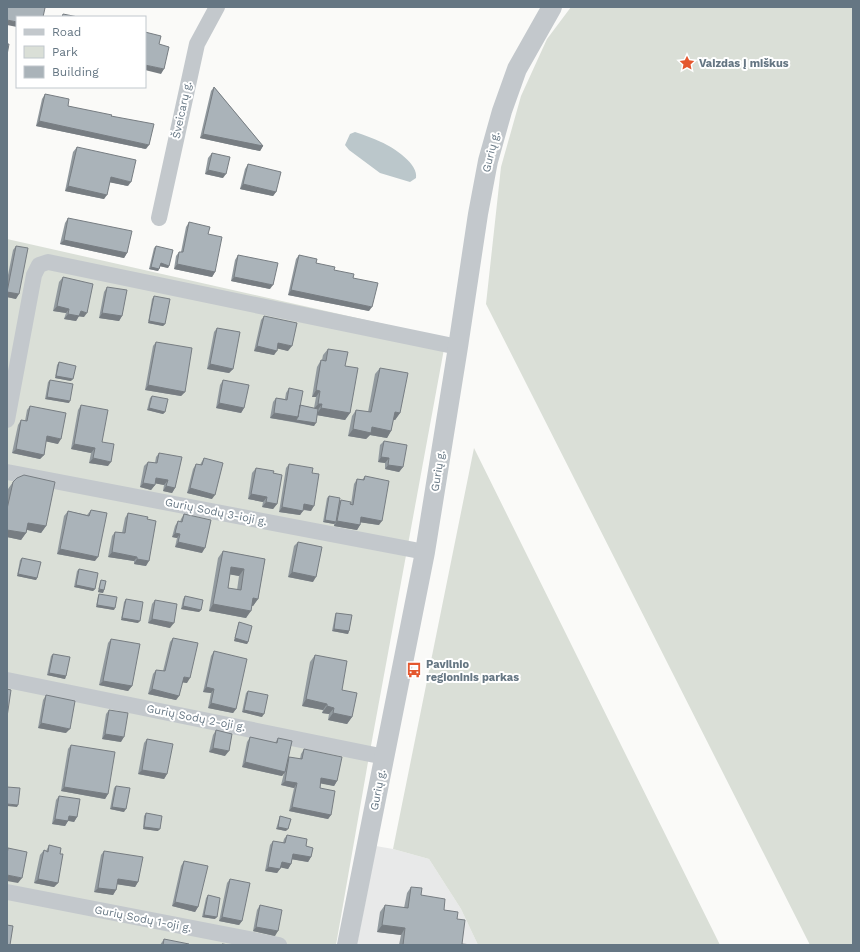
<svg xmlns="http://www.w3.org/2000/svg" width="860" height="952" font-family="'Work Sans',sans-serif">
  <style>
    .built { fill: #e8e9e9 }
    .green { fill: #dadfd7 }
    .water { fill: #bbc7cb }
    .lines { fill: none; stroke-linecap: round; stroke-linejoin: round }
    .minor { stroke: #c3c8cc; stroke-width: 16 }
    .tertiary { stroke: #c3c8cc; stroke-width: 20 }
    .wall { fill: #929a9f; fill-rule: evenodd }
    .shaded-wall { fill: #777d82 }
    .building { fill: #aab3b9; stroke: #777d82; fill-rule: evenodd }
    .labels { text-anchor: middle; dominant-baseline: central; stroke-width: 4; stroke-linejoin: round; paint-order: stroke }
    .poi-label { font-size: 11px; font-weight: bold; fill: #657683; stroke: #fff; text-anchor: start }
    .street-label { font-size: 11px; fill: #657683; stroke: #fff }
  </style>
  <rect width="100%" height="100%" fill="#fafaf8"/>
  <!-- built -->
  <path class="built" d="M376 846 393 849 429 859 461 909 478 945H357Z"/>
  <!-- green -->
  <path class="green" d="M571 7H853V945H810L486 304 501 167 521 96 547 39Z
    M7 239 446 338 368 762 336 945H7Z
    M474 448 720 945H478L461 909 429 859 393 849Z"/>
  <!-- water -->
  <path class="water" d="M355 132C364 135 373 138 381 142 393 147 419 164 416 178L410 182 380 173 349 150 345 145 350 134Z"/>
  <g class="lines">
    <!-- minor -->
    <path class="minor" d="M159 218 197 44 217 7
      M7 420 34 275 39 265 48 262 458 347
      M7 472 425 552
      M7 680 385 757
      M7 892 279 945"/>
    <!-- tertiary -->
    <path class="tertiary" d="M347 945 425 552 458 347 478 214 488 161 502 111 517 69 552 7"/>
  </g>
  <!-- wall -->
  <path class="wall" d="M214 87 263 146 260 151 200 138 211 91Z
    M45 94 68 106 111 116 146 149 36 126 42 99Z
    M77 147 128 186 110 182 104 199 65 191 73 152Z
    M212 153 223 178 205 174 208 158Z
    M248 164 276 192 273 196 240 189 245 169Z
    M68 218 127 253 124 258 60 244 65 223Z
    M189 222 208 234 215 272 212 277 174 269 176 256 179 252H181L186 227Z
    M16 246V299L7 297V280L13 250Z
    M156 246 169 266 168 268 160 266 159 269 158 271 149 269 154 248Z
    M238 255 270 289 231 281 235 260Z
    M299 255 316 263 353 278 369 311 288 295 296 259Z
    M63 277 84 317 79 316 76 321 64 319 66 313 53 311 59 282Z
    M107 287 122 316 119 321 99 318 104 292Z
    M154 296 165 324 163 326 148 323 152 299Z
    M264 316 288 351 277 348 274 355 254 351 261 320Z
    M217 328 233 369 229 373 207 369 214 332Z
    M156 342 185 392 181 396 145 390 153 346Z
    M328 349 345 366 350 413 345 420 317 415 314 426 270 418 273 402 276 398 285 399 286 393 289 388 300 405 314 408 316 397H312L317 367 321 360H322L323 355Z
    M59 362 71 381 55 378 57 365Z
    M380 368 400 413 395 420 393 419 391 431 387 438 370 435 366 439 348 436 352 416 356 410 368 412 375 374Z
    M50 380 69 403 45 399 48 382Z
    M223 380 244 408 241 413 216 408 220 385Z
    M152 396 165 412 163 414 147 410 150 398Z
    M81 405 102 442 108 466 89 463 91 453 71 449 78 410Z
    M30 406 58 444 46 441 44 455 40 459 12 453 18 425 21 420 25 421 27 410Z
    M384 441 403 467 399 472 385 469V463L378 462 380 445Z
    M159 453 175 488 172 493 163 491 164 485 155 483V485L151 490 140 487 144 466 148 462 155 463 156 457Z
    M204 458 212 499 187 493 193 469 196 464 200 465 201 463Z
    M289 464 312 473 311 511 303 510 300 515 279 512 286 468Z
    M256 468 273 473 277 504 273 509 262 507 263 502 248 499 252 473Z
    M365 476 379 525 360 522V525L357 530 334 526V524L323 522 327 498 329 496 339 502 341 500 351 504 354 484 357 479 362 480Z
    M13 482 46 526 41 533 27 530 26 533 21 540 7 537V493L8 489Z
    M91 510 95 561 57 554 64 516 68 511 87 515Z
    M128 513 147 519 146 566 134 564V561L108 557 112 536 115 532 122 533 125 518Z
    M184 514 202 553 175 547 177 538 172 537 175 526 178 521 180 522 181 519Z
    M298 542 313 582 288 577 294 546Z
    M223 551 265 559 258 599 253 606 252 605 246 618 209 611 218 558ZM230 574 239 576 237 590 228 588Z
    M22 558 37 578 36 580 17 576 20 560Z
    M79 569 95 589 93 591 74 587 77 571Z
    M101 580 104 590 103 593 98 592 100 582Z
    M99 594 114 610 96 607 98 596Z
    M185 596 201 610 199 612 181 609 183 599Z
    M126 599 138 623 121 620 124 602Z
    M155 600 170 628 148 623 152 604Z
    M336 613 349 631 348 634 332 631 335 615Z
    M239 622 248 642 247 644 234 641 238 625Z
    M173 638 187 683 182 682 179 696 176 700 148 694 153 674 156 670 163 671 170 642Z
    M111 639 132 686 128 691 99 685 108 643Z
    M214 651 236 709 233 713 208 708 211 693 203 692 211 656Z
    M53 654 66 676 65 679 47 675 51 656Z
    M315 655 342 690 352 717 347 724 328 720 329 714 322 713 323 710 302 706 310 662Z
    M248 691 262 717 242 712 246 693Z
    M46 695 66 733 38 728 43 700Z
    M109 710 121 742 102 739 106 714Z
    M216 730 225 756 209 752 213 735Z
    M250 737 275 743 278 738 288 759 289 757 300 759 301 754 304 749 337 781 334 786 321 783 320 788 331 815 328 819 289 811 294 788 281 785 284 773 282 776 242 767 247 742Z
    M147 739 167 774 164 779 138 774 144 743Z
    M71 745 108 794 105 799 61 791 68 749Z
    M116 786 124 812 110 809 114 788Z
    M59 796 77 817 74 822 68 821 65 826 52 824 56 800Z
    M146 813 158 831 143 829 144 816Z
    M280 816 286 831 276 829 279 819Z
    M287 835 306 846 311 857 308 862 292 859 291 864 288 869 281 867 277 873 265 871 270 845 273 841 283 843 284 839Z
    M49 845 60 854 58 883 54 887 34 883 40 855 44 850 46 851Z
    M104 851 138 882 135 887 117 884 116 890 113 895 94 892 101 855Z
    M184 861 198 907 195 912 172 906 181 866Z
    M230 879 242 921 239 925 219 921 227 883Z
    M411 887 421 895 457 919 462 944 472 945H399L401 935 377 932 380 912 385 905 404 908 407 893Z
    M208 895 215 919 202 917 206 898Z
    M260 905 275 936 253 931 257 910Z
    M164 939 188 945H160Z"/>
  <!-- shaded-wall -->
  <path class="shaded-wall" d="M7 20 17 22V27L7 25Z
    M145 65 164 69 161 74 145 70Z
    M39 121 149 145 146 149 36 126Z
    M203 134 263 146 260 151 200 138Z
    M208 170 226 174 223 178 205 174Z
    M111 177 131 182 128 186 108 182Z
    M243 184 276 192 273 196 240 189Z
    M68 186 107 195 104 199 65 191Z
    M64 240 127 253 124 258 60 244Z
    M161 263 169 266 168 268 159 266Z
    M177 264 215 272 212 277 174 269Z
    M151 267 159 269 158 271 149 269Z
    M234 277 273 285 270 289 231 281Z
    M291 290 372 307 369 311 288 295Z
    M7 292 19 294 16 299 7 297Z
    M57 306 69 309 66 313 53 311Z
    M81 311 87 313 84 317 77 316Z
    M102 313 122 316 119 321 99 318Z
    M68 314 79 316 76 321 64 319Z
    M149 321 165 324 163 326 148 323Z
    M278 343 292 346 288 351 275 348Z
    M257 346 277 351 274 355 254 351Z
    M210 364 233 369 229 373 207 369Z
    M56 376 73 379 71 381 55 378Z
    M148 385 185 392 181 396 145 390Z
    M316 390 320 391 316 397H312Z
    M47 397 70 401 69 403 45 399Z
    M219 403 244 408 241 413 216 408Z
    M318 404H322L317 411 313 410Z
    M149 408 165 412 163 414 147 410Z
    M321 408 350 413 345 420 316 415Z
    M395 412 400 413 395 420 390 419Z
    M274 413 298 417 295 422 270 418Z
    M296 420 316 423 314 426 295 422Z
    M372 427 391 431 387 438 370 435 366 439 348 436 353 429Z
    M47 436 61 439 58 444 44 441Z
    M74 444 95 448 91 453 71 449Z
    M16 449 44 455 40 459 12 453Z
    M381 457 389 458 385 463 378 462Z
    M93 458 111 462 108 466 89 463Z
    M388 465 403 467 399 472 385 469Z
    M156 478 168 480 164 485 153 483Z
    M143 483 155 485 151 490 140 487Z
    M166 486 175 488 172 493 163 491Z
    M190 488 215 495 212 499 187 493Z
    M251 494 267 497 263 502 248 499Z
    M266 502 277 504 273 509 262 507Z
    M304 504 314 506 311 511 301 509Z
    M282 507 303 511 300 515 279 512Z
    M361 517 382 521 379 525 358 522Z
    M325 520 336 522 334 524 323 522Z
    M337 521 360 525 357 530 334 526Z
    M28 523 46 526 41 533 24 529Z
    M7 530 26 533 21 540 7 537Z
    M175 533 180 534 177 538 172 537Z
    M178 542 205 548 202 553 175 547Z
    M60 549 98 557 95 561 57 554Z
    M112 552 137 557 134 561 108 557Z
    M137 559 149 561 146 566 134 564Z
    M231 567 244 569 239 576 227 574Z
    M292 572 316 577 313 582 288 577Z
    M18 574 37 578 36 580 17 576Z
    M76 585 95 589 93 591 74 587Z
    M99 589 104 590 103 593 98 592Z
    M253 598 258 599 253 606 249 605Z
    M213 604 251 611 246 618 209 611Z
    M97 605 115 608 114 610 96 607Z
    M183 606 201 610 199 612 181 609Z
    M122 618 140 621 138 623 121 620Z
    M152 619 174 623 170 628 148 623Z
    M334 629 349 631 348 634 332 631Z
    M235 638 248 642 247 644 234 641Z
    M49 673 66 676 65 679 47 675Z
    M184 677 190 678 187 683 180 682Z
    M103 681 132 686 128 691 99 685Z
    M206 687 214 689 211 693 203 692Z
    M152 689 179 696 176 700 148 694Z
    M306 699 327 704 323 710 302 706Z
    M211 703 236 709 233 713 208 708Z
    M327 706 334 708 329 714 322 713Z
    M244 710 264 714 262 717 242 712Z
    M333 713 352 717 347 724 328 720Z
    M41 723 70 729 66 733 38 728Z
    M105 734 124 737 121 742 102 739Z
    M213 748 229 751 225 756 209 752Z
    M245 762 285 772 282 776 242 767Z
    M142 770 167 774 164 779 138 774Z
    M321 778 337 781 334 786 318 783Z
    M285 781 297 783 294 788 281 785Z
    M64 787 108 794 105 799 61 791Z
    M7 804 18 805 17 807 7 806Z
    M112 807 126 809 124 812 110 809Z
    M292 807 331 815 328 819 289 811Z
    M69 816 77 817 74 822 66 820Z
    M55 819 68 821 65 826 52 824Z
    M144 827 160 829 158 831 143 829Z
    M278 827 288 829 286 831 276 829Z
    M293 854 311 857 308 862 290 859Z
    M282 862 291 864 288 869 278 867Z
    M268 867 280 869 277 873 265 871Z
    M7 875 22 878 18 883 7 881Z
    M38 879 58 883 54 887 34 883Z
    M118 879 138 882 135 887 115 884Z
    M98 888 116 890 113 895 94 892Z
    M175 902 198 907 195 912 172 906Z
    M204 915 217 917 215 919 202 917Z
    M222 917 242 921 239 925 219 921Z
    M382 925 405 928 401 935 377 932Z
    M256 927 278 931 275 936 253 931Z"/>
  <!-- building -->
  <path class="building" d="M7 7H43L45 8 43 17H17V22L7 20Z
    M63 14 78 17H62Z
    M145 32 161 36 159 44 169 47 164 69 145 65Z
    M7 44H9L7 55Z
    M214 87 263 146 203 134Z
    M45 94 69 99 68 106 112 115 111 116 154 124 149 145 39 121Z
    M77 147 136 160 131 182 111 177 107 195 68 186Z
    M212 153 230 157 226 174 208 170Z
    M248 164 281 172 276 192 243 184Z
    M68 218 132 231 127 253 64 240Z
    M189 222 210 227 208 234 222 237 215 272 177 264 179 252H183Z
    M16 246 28 248 19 294 7 292Z
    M156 246 173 250 169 266 161 263 159 269 151 267Z
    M238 255 278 263 273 285 234 277Z
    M299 255 317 259 316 263 335 267 334 270 354 274 353 278 378 283 372 307 291 290Z
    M63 277 93 284 87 313 81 311 79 316 68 314 69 309 57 306Z
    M107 287 127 290 122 316 102 313Z
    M154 296 170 299 165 324 149 321Z
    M264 316 297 323 292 346 278 343 277 351 257 346Z
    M217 328 240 332 233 369 210 364Z
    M156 342 192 348 185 392 148 385Z
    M328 349 348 352 345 366 358 368 350 413 321 408 322 404H318L320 391 316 390 321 360 326 361Z
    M59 362 76 366 73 379 56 376Z
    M380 368 408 373 400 413 395 412 391 431 372 427 371 433 353 429 356 410 371 412Z
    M50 380 73 384 70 401 47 397Z
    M223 380 249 385 244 408 219 403Z
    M289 388 303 391 298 417 274 413 276 398 287 400Z
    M152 396 168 399 165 412 149 408Z
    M81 405 108 410 102 442 114 444 111 462 93 458 95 448 74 444Z
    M300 405 318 409 316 423 296 420 298 417Z
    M30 406 66 413 61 439 47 436 44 455 16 449 21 420 27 421Z
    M384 441 407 445 403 467 388 465 389 458 381 457Z
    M159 453 182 457 175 488 166 486 168 480 156 478 155 485 143 483 148 462 157 463Z
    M204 458 223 463 215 495 190 488 196 464 202 465Z
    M289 464 313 468 312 473 319 474 314 506 304 504 303 511 282 507Z
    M256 468 274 471 273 473 282 475 277 504 266 502 267 497 251 494Z
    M24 475 55 482 46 526 28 523 26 533 7 530V509L13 482 17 478Z
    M365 476 389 481 382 521 361 517 360 525 337 521 341 500 351 502 350 504 353 505 357 479 364 480Z
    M329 496 340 498 336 522 325 520Z
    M91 510 107 513 98 557 60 549 68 511 89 516Z
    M128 513 148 517 147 519 156 521 149 561 137 559V557L112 552 115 532 125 533Z
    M184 514 211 520 205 548 178 542 180 534 175 533 178 521 182 522Z
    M298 542 322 547 316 577 292 572Z
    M223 551 265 559 258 599 253 598 251 611 213 604ZM231 567 244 569 241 590 228 588Z
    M22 558 41 562 37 578 18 574Z
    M79 569 98 573 95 589 76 585Z
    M101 580 106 581 104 590 99 589Z
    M99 594 117 597 115 608 97 605Z
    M185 596 203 600 201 610 183 606Z
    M126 599 143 602 140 621 122 618Z
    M155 600 177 604 174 623 152 619Z
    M336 613 352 615 349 631 334 629Z
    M239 622 252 626 248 642 235 638Z
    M173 638 198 643 190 678 184 677 179 696 152 689 156 670 165 671Z
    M111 639 140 644 132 686 103 681Z
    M214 651 247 659 236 709 211 703 214 689 206 687Z
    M53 654 70 657 66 676 49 673Z
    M315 655 347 661 342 690 357 693 352 717 333 713 334 708 327 706V704L306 699Z
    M7 689 11 690 7 717Z
    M248 691 268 695 264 714 244 710Z
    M46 695 75 701 70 729 41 723Z
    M109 710 128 713 124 737 105 734Z
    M216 730 232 734 229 751 213 748Z
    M250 737 277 743 278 738 292 741 285 772 245 762Z
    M147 739 173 744 167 774 142 770Z
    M71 745 115 752 108 794 64 787Z
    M304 749 342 757 337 781 321 778 320 788 335 791 331 815 292 807 297 783 285 781 289 757 302 759Z
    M116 786 130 788 126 809 112 807Z
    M7 787 20 788 18 805 7 804Z
    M59 796 80 799 77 817 69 816 68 821 55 819Z
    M146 813 162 816 160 829 144 827Z
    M280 816 291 819 288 829 278 827Z
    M287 835 307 839 306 846 313 848 311 857 293 854 291 864 282 862 280 869 268 867 273 841 285 843Z
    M49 845 61 848 60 854H63L58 883 38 879 44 850 48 852Z
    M8 848 27 852 22 878 7 875V855Z
    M104 851 143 857 138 882 118 879 116 890 98 888Z
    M184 861 208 866 198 907 175 902Z
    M230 879 250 883 242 921 222 917Z
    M411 887 422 888 421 895 445 899 444 910 458 912 457 919 465 920 462 944 472 945H403L405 928 382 925 385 905 408 908Z
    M208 895 220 898 217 917 204 915Z
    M260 905 282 910 278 931 256 927Z
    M7 925 13 926 10 945H7Z
    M164 939 189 944 188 945H163Z
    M222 944 229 945H221Z"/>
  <!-- icons -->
  <defs>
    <symbol id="sight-bare" viewBox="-9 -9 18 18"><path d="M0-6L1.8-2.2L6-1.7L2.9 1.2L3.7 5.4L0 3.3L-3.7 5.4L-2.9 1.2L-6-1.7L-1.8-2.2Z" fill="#e4572e" stroke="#fff" stroke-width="2.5" paint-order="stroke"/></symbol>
    <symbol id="bus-bare" viewBox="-9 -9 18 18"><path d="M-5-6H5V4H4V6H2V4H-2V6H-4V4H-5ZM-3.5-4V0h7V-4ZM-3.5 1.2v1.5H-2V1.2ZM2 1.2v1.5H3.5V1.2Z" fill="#e4572e" stroke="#fff" stroke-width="2.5" paint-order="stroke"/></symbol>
  </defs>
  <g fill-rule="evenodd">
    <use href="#sight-bare" x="676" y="52" width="22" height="22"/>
    <use href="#bus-bare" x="403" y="659" width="22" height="22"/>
  </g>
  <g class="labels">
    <!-- poi labels -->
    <g class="poi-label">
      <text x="699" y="63">Vaizdas į miškus</text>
      <text x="426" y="664">Pavilnio<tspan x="426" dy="13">regioninis parkas</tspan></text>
    </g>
    <!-- street labels -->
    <g class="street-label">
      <text transform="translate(182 110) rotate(-78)">Šveicarų g.</text>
      <text transform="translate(491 152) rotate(-76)">Gurių g.</text>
      <text transform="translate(438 471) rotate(-81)">Gurių g.</text>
      <text transform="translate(216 512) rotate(11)">Gurių Sodų 3-ioji g.</text>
      <text transform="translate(196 718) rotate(11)">Gurių Sodų 2-oji g.</text>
      <text transform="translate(378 790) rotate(-79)">Gurių g.</text>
      <text transform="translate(143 919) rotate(11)">Gurių Sodų 1-oji g.</text>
    </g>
  </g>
  <!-- border -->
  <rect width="860" height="952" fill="none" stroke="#657683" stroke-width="16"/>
  <!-- legend -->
  <rect x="16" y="16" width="130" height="72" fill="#ffffff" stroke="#c1c8cd"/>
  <rect x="24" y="29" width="20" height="6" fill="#c3c8cc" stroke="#c1c8cd"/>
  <text x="52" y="36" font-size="12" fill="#657683">Road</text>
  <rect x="24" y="46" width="20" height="12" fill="#dadfd7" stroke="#c1c8cd"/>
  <text x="52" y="56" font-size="12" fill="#657683">Park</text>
  <rect x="24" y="66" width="20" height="12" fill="#aab3b9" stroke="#c1c8cd"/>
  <text x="52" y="76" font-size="12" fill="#657683">Building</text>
</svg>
